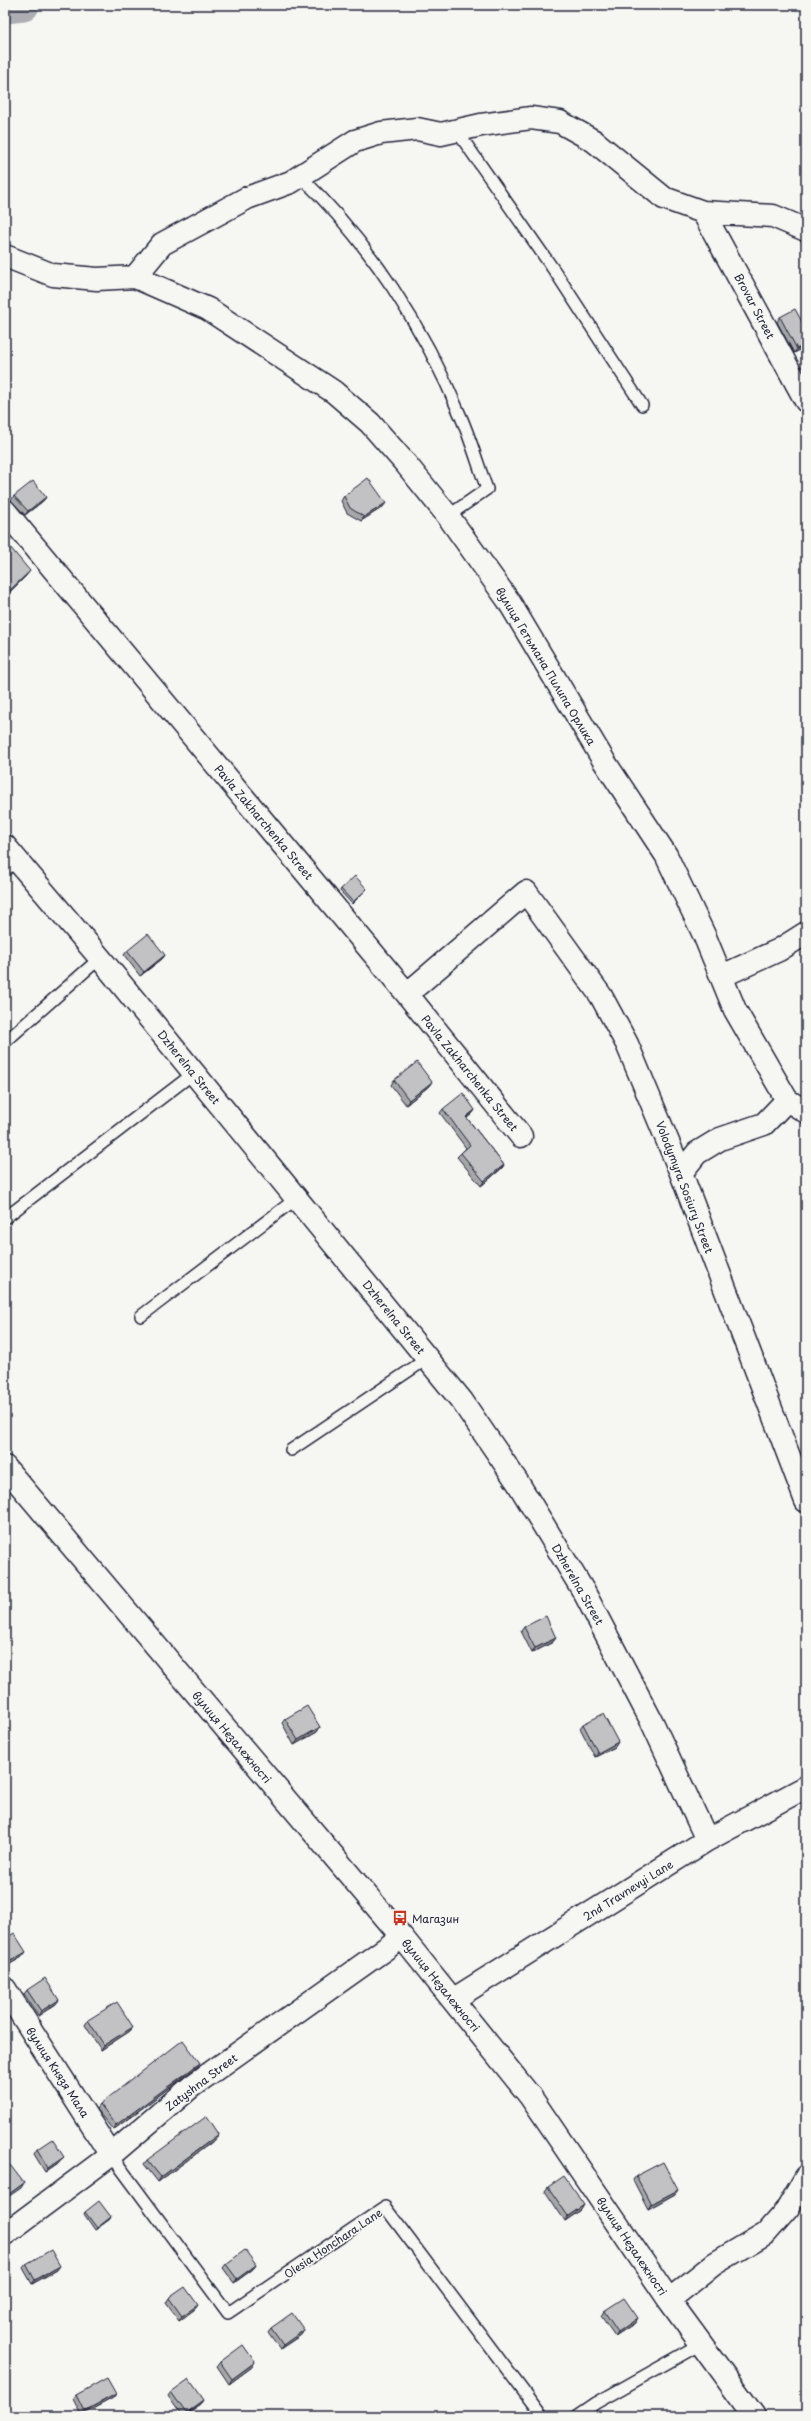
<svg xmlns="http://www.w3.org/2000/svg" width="811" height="2421" font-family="'Playpen Sans',sans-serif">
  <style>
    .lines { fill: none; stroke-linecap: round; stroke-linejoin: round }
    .river { stroke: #adadb3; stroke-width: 33 }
    .service-casing { stroke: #22223b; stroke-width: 14 }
    .minor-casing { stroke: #22223b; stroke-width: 25 }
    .service { stroke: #f6f6f2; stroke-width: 11 }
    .minor { stroke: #f6f6f2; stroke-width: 22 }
    .wall { fill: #a7a7a9; stroke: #22223b }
    .shaded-wall { fill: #888889; stroke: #22223b }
    .building { fill: #c2c2c4; stroke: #22223b }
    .labels { text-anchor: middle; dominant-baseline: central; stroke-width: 3.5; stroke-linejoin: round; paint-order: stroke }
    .street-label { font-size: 11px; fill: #22223b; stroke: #f6f6f2 }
    .poi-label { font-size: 11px; fill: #22223b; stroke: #f6f6f2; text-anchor: start }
  </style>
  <rect width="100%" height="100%" fill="#f6f6f2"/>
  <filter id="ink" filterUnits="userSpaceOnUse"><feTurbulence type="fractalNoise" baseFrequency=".025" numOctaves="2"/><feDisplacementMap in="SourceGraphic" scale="8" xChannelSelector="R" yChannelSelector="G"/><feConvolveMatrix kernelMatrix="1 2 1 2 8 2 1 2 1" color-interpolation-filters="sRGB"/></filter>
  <g filter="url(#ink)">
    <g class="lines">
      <!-- river -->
      <path class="river" d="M5 7 23 5"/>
      <defs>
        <path id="service" d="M457 131 558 276 642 405
          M300 176C370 243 424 328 461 417 471 440 478 465 487 489L448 516
          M5 870 17 860
          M5 1042 100 958
          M5 1218 194 1073
          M141 1316 297 1198
          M291 1450 428 1358
          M111 2155 228 2313 385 2207 542 2416
          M577 2416 596 2403 701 2344"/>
        <path id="minor" d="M703 212 806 401
          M5 256 53 275 97 279 135 277 208 309 334 392 370 423 406 464 448 516 508 600 604 761 666 855 705 937 735 1010 787 1100 806 1112
          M135 277 162 244 247 198 291 182 355 141 381 133 417 129 441 134 481 125 531 118 560 122 594 141 664 198 703 212 773 216 806 230
          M5 511 407 994 521 1136
          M5 846 100 958 462 1401 518 1483 584 1592 652 1722 707 1840
          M722 976 779 950 806 933
          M407 994 526 892 601 996 627 1044 681 1173 806 1501
          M681 1173 697 1153 720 1139 764 1124 787 1100
          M5 1467 402 1937 530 2096 669 2300 754 2416
          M5 1989 111 2155
          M454 1999 707 1840 806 1787
          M5 2234 111 2155 192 2086 402 1937
          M669 2300 714 2264 766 2233 788 2208 806 2177"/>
      </defs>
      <!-- service casing -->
      <use href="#service" class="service-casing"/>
      <!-- minor casing -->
      <use href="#minor" class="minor-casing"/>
      <!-- service -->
      <use href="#service" class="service"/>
      <!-- minor -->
      <use href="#minor" class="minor"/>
    </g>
    <!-- wall -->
    <path class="wall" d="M780 317 806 329V347L794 353 777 322Z
      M14 496 46 497 43 501 25 515 11 500Z
      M344 496 383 507 361 521 347 513 341 501Z
      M341 889 365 891 352 904 340 891Z
      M127 951 165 955 162 959 140 976 124 955Z
      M394 1080 429 1086 406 1105 391 1085Z
      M443 1109 475 1110 472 1114 467 1118 504 1165 501 1169 481 1186 457 1157 466 1148 440 1113Z
      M524 1627 553 1642 532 1653 521 1631Z
      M285 1719 320 1727 317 1732 294 1745 282 1723Z
      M583 1724 615 1747 595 1757 580 1728Z
      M5 1939 22 1957 5 1967Z
      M27 1990 56 2004 38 2016 24 1994Z
      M88 2020 133 2027 130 2031 101 2050 85 2025Z
      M197 2067 113 2130 96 2109 100 2104Z
      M219 2134 216 2139 158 2182 144 2164 147 2160Z
      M37 2149 61 2161 45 2172 34 2154Z
      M636 2176 675 2194 648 2209 633 2180Z
      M548 2187 581 2210 565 2221 545 2191Z
      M85 2212 110 2219 95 2230 84 2214Z
      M26 2264 57 2270 32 2284 23 2268Z
      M226 2264 256 2265 253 2269 234 2283 223 2268Z
      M169 2298 195 2309 179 2321 166 2303Z
      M604 2311 635 2323 615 2336 601 2316Z
      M271 2328 304 2330 301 2335 280 2349 268 2332Z
      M220 2362 252 2367 229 2384 217 2366Z
      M171 2392 204 2400 201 2404 184 2416H182L168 2396Z
      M76 2395 113 2398 81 2415 73 2399Z"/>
    <!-- shaded-wall -->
    <path class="shaded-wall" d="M806 344V347L794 353 797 349Z
      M46 497 43 501 25 515 28 511Z
      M386 503 383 507 361 521 364 517Z
      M30 571 25 577 5 597V595Z
      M367 889 352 904 353 902Z
      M165 955 162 959 140 976 144 972Z
      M432 1082 429 1086 406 1105 409 1100Z
      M475 1110 472 1114 462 1121 466 1117Z
      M504 1165 501 1169 481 1186 484 1181Z
      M556 1638 553 1642 532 1653 535 1648Z
      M320 1727 317 1732 294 1745 298 1740Z
      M618 1742 615 1747 595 1757 598 1753Z
      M26 1952 22 1957 5 1967 7 1963Z
      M59 2000 56 2004 38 2016 41 2011Z
      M133 2027 130 2031 101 2050 104 2045Z
      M200 2063 197 2067 113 2130 116 2125Z
      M219 2134 216 2139 158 2182 161 2177Z
      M64 2157 61 2161 45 2172 48 2168Z
      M24 2183 21 2188 5 2199V2197Z
      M678 2190 675 2194 648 2209 651 2204Z
      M584 2205 581 2210 565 2221 568 2216Z
      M111 2217 110 2219 95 2230 97 2228Z
      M256 2265 253 2269 234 2283 237 2279Z
      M60 2266 57 2270 32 2284 35 2280Z
      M198 2305 195 2309 179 2321 182 2316Z
      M638 2318 635 2323 615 2336 618 2332Z
      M304 2330 301 2335 280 2349 283 2345Z
      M255 2362 252 2367 229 2384 232 2379Z
      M116 2394 113 2398 81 2415 84 2411Z
      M204 2400 201 2404 183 2416 186 2413Z"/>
    <!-- building -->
    <path class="building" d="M795 309 806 329V344L797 349 780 317Z
      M368 478 386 503 364 517 350 508 344 496Z
      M33 481 46 497 28 511 14 496Z
      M5 541 30 571 5 595Z
      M355 876 367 889 353 902 341 889Z
      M148 934 165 955 144 972 127 951Z
      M417 1062 432 1082 409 1100 394 1080Z
      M463 1093 475 1110 466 1117 504 1165 484 1181 461 1153 470 1145 443 1109Z
      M546 1616 556 1638 535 1648 524 1627Z
      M307 1706 320 1727 298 1740 285 1719Z
      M603 1714 618 1742 598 1753 583 1724Z
      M14 1933 26 1952 7 1963 5 1960V1939Z
      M45 1978 59 2000 41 2011 27 1990Z
      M117 2002 133 2027 104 2045 88 2020Z
      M5 2037 9 2044 5 2046Z
      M183 2040 200 2063 116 2125 100 2104Z
      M207 2116 219 2134 161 2177 147 2160Z
      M52 2139 64 2157 48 2168 37 2149Z
      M663 2162 678 2190 651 2204 636 2176Z
      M10 2165 24 2183 5 2197V2169Z
      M564 2176 584 2205 568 2216 548 2187Z
      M99 2201 111 2217 97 2228 85 2212Z
      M51 2250 60 2266 35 2280 26 2264Z
      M245 2250 256 2265 237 2279 226 2264Z
      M185 2287 198 2305 182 2316 169 2298Z
      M624 2298 638 2318 618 2332 604 2311Z
      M292 2313 304 2330 283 2345 271 2328Z
      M243 2345 255 2362 232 2379 220 2362Z
      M107 2378 116 2394 84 2411 76 2395Z
      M189 2379 204 2400 186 2413 171 2392Z"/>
  </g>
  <!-- icons -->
  <defs>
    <symbol id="bus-bare" viewBox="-9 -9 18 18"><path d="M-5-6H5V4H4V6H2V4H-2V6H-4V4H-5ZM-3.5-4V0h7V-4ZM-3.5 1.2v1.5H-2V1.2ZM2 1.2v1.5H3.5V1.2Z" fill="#c8321e" stroke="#f6f6f2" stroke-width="2.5" paint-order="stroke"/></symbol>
  </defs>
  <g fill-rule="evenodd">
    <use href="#bus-bare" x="389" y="1907" width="22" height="22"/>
  </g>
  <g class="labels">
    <!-- street labels -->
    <g class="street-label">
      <text transform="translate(755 306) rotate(62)">Brovar Street</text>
      <text transform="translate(546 666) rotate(59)">вулиця Гетьмана Пилипа Орлика</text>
      <text transform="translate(264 822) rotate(50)">Pavla Zakharchenka Street</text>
      <text transform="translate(189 1067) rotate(51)">Dzherelna Street</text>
      <text transform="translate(470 1073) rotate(51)">Pavla Zakharchenka Street</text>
      <text transform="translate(685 1187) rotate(69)">Volodymyra Sosiury Street</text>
      <text transform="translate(394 1317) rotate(51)">Dzherelna Street</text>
      <text transform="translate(578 1584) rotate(60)">Dzherelna Street</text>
      <text transform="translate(232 1737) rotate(50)">вулиця Незалежності</text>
      <text transform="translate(628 1890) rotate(-32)">2nd Travnevyi Lane</text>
      <text transform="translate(441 1985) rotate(51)">вулиця Незалежності</text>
      <text transform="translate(58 2072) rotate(57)">вулиця Князя Мала</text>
      <text transform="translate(201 2082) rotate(-37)">Zatyshna Street</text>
      <text transform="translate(333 2243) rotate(-34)">Olesia Honchara Lane</text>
      <text transform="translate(632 2246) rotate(56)">вулиця Незалежності</text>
    </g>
    <!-- poi labels -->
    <g class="poi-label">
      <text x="412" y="1918">Магазин</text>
    </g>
  </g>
  <!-- margin -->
  <rect width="811" height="2421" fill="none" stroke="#f6f6f2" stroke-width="20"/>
  <rect x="10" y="10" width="791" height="2401" fill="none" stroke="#22223b" stroke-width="1.5" filter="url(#ink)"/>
</svg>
